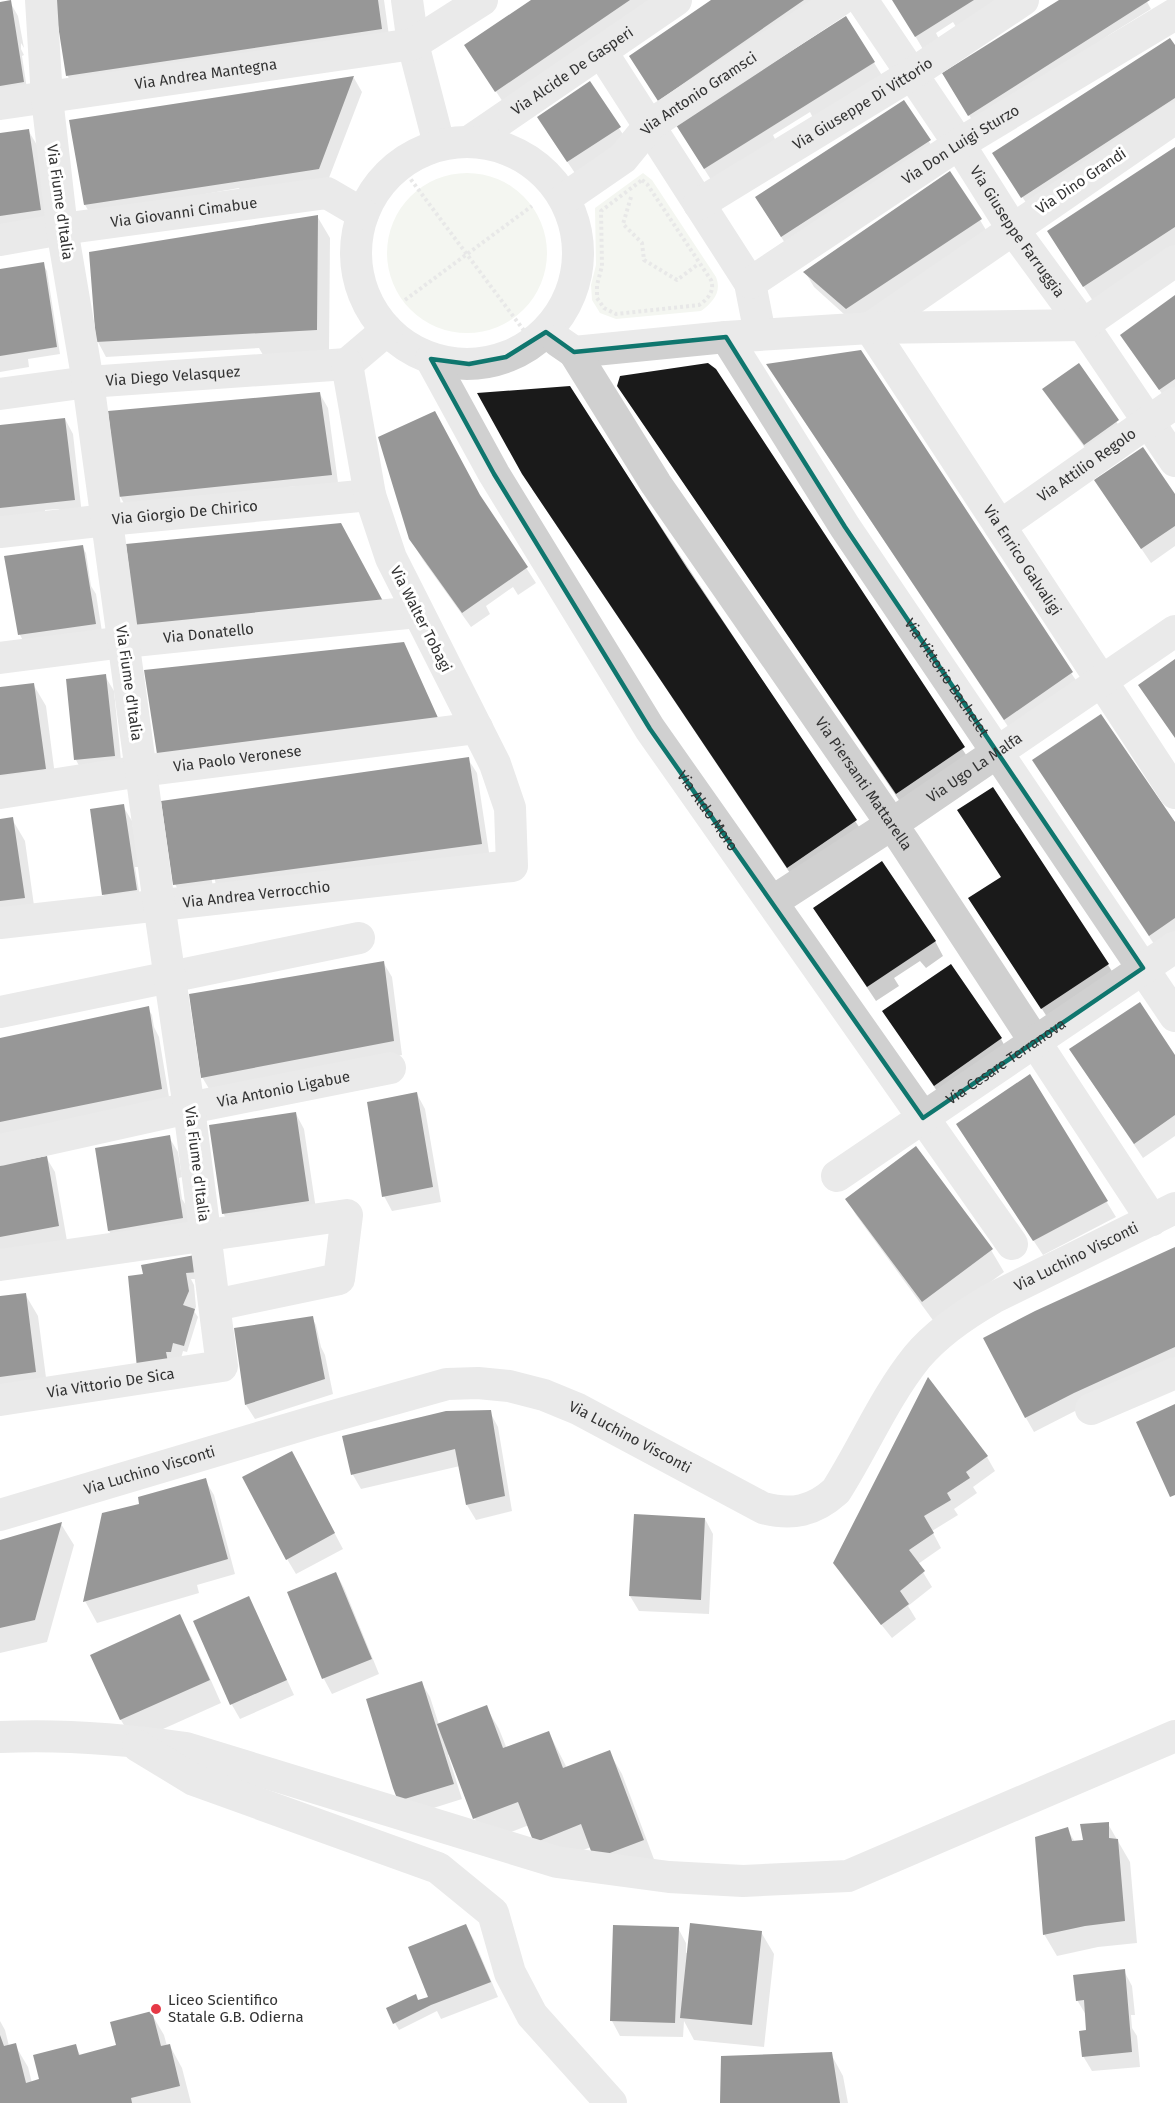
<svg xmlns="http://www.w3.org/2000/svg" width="1175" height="2103" font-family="'Fira Sans',sans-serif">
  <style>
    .green { fill: #e6ecdf }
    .shadow { fill: #0003; fill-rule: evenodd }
    .building { fill: #1a1a1a }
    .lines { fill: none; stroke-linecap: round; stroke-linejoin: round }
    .path { stroke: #cdcdcd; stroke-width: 4; stroke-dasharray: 3 3; stroke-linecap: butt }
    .minor { stroke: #d0d0d0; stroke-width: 32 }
    .marked { fill: none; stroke: #0f766e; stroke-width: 4.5; stroke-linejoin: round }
    .poi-dot { fill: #e63946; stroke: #fff; stroke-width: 2 }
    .labels { text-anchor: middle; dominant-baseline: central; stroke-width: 6; stroke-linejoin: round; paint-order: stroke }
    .street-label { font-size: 15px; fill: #333; stroke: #fff }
    .poi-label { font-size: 15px; fill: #333; stroke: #fff; text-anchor: start }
  </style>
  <rect width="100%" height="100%" fill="#fff"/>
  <!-- green -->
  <path class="green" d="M643 173 652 180 716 277C722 292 713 302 701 311L616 319 600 313 592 300 591 285 596 265 595 208Z
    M387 253a80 80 0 1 1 160 0a80 80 0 1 1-160 0Z"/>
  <!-- shadow -->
  <path class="shadow" d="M55 0H384L390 43 76 90 67 75Z
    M533 0H661L505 105 475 60Z
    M714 0H832L663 107 635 64Z
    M894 0H1005L958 30 953 22 936 33 940 41 924 51Z
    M1061 0H1146L1151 9 1109 35 978 129 952 89Z
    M10 2 18 16 24 48 21 43V49L24 55 22 56 27 89 0 93V3Z
    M846 18 883 77 814 120 810 112 773 135 777 143 713 183 686 140Z
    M1175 48V118L1027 204 998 161Z
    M354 78 362 92 327 183 244 196 239 188 194 196 94 220 85 205 70 121Z
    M589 83 628 142 577 176 547 132Z
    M904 102 938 156 790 251 766 213Z
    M28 130 37 145 49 225 0 232V135Z
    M1175 149V247L1093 301 1057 246Z
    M317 216 330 238 329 351 263 355 259 348 106 357 98 342Z
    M980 220 989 235 855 324 814 287 805 272Z
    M43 264 47 271 60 354 28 359 29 367 0 372V271Z
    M1175 297V399L1169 404 1122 335Z
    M1078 365 1126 436 1093 459 1053 404 1044 389Z
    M781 386 910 428 1081 688 1013 734Z
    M569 387 865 836 796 882 532 489Z
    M320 394 328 408 339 490 302 486 288 487 289 495 128 511 120 496Z
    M732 396 976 770 909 815 812 671Z
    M65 419 73 434 82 515 63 517 59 509 45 510 46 519 0 524V427Z
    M1105 495 1175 496V546L1151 563Z
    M482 500 536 583 518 595 513 587 486 606 490 614 471 627 423 560 410 538Z
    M82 546 86 553 91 586 96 594 103 638 28 650 20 635 6 558Z
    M105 676 114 691 122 770 84 775 76 760Z
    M33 684 46 706 57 791 0 798V689Z
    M468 759 477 773 490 859 363 876 364 883 228 901 223 894 183 899 175 884 163 803 198 798 200 802V797L247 790 249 795V790ZM200 811H203L216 886 213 887Z
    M1057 797 1175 825V939L1158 950Z
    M123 806 132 821 139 867H135L140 897 107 901 103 894Z
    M12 819 25 841 36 920 0 924V820Z
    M1002 878 1108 965 1117 979 1051 1023 1001 946Z
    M824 923 935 941 943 956 926 968 920 961 894 978 899 986 876 1001Z
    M383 962 392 977 402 1055 211 1092 202 1077Z
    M148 1008 152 1015 154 1027 159 1037 170 1103 0 1138V1039Z
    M884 1012 1001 1039 1009 1054 943 1100Z
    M1175 1058V1136L1143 1158 1080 1064Z
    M1029 1076 1116 1217 1043 1255 966 1139Z
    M417 1094 425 1109 441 1202 392 1211 384 1196Z
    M296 1114 304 1129 317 1216 232 1228 223 1213Z
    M169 1137 178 1152 182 1177 179 1178 182 1199 187 1207 191 1233 118 1246 109 1231 97 1149Z
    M46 1157 55 1172 67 1241 0 1253V1166Z
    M847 1200 991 1250 1004 1272 935 1323 856 1215Z
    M1175 1249V1366L1083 1407 1034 1432 1026 1418Z
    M194 1257 201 1279H191L194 1285 196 1307 194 1311 198 1317 187 1352 183 1351 179 1366 136 1355 144 1275Z
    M25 1294 38 1316 48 1393 0 1400V1297Z
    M312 1318 316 1325 321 1347 325 1355 333 1394 255 1419 246 1405Z
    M490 1412 498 1427 512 1511 476 1520 467 1505 460 1466 361 1489 353 1475 343 1437Z
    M987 1457 995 1471 973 1487 977 1493 954 1509 958 1515 932 1531 941 1548 918 1564 932 1587 908 1606 916 1619 892 1638 844 1578 835 1563Z
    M300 1468 343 1549 296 1574 287 1559Z
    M205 1480 214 1495 235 1574 197 1585 199 1593 97 1623 85 1601 141 1505Z
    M705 1519 713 1534 709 1614 639 1611 630 1596Z
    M61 1524 74 1545 47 1642 0 1653V1541Z
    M336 1573 344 1588 379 1674 332 1694 324 1679 289 1593Z
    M249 1598 294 1695 240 1719 232 1705 195 1622Z
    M179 1616 192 1638 221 1703 134 1742 121 1720 92 1656Z
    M421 1682 430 1697 439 1725 486 1707 499 1729 507 1749 549 1733 567 1768 609 1752 622 1774 655 1862 608 1881 591 1847 548 1864 529 1825 488 1841 475 1819 450 1754 448 1755 462 1799 408 1816 400 1801Z
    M1108 1824 1130 1862 1137 1943 1098 1947 1057 1956 1044 1934 1067 1829 1075 1842 1084 1841Z
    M466 1926 474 1940 498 1997 441 2019 437 2011 399 2030 395 2023 418 2002 430 1998Z
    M678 1928 686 1943V1953H689L761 1932 774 1954 764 2047 694 2040 684 2021 683 2037 620 2036 612 2021Z
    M1124 1971 1132 1986 1135 2015H1131L1132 2028 1137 2036 1140 2067 1092 2071 1083 2056 1088 2031 1086 2015 1077 2000Z
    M151 2013 164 2035 167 2046H170L182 2068 191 2103H0V2021L5 2030 9 2046 15 2045 28 2067 32 2083 41 2080 75 2046 81 2056 118 2047Z
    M831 2054 843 2076 848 2103H721Z"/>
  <!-- building -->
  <path class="building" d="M11 0 24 82 0 86V2Z
    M54 0H378L382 29 66 76Z
    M531 0H630L495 92 464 45Z
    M711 0H804L658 101 629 56Z
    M892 0H974L915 37Z
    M1059 0H1150L968 116 942 73Z
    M846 16 875 62 704 169 676 125Z
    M1170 38 1175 45V98L1021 198 992 153Z
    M354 76 319 169 84 205 69 120Z
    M590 81 621 127 567 162 537 117Z
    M904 100 931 140 781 237 755 197Z
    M29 129 41 210 0 216V133Z
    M1175 147V227L1083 287 1047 231Z
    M950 171 982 219 846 309 803 272Z
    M318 215 317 330 96 342 89 252Z
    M44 262 57 347 0 356V269Z
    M1175 295V379L1159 390 1120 335Z
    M861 350 1073 672 1004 720 766 364Z
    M708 363 716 369 965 747 896 794 617 386 620 376Z
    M1079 363 1119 420 1084 445 1042 389Z
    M570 386 687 568 857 820 787 868 522 474 477 393Z
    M320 392 332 475 118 497 108 411Z
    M435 411 480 495 528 567 462 613 409 539 378 437Z
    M65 418 75 500 0 508V425Z
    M1143 447 1175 494V526L1141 549 1094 480Z
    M341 523 384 603 136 627 126 544Z
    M83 545 96 624 18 635 4 556Z
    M404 642 439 720 157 754 144 670Z
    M1175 659V738L1138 685Z
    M106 674 115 756 74 760 66 679Z
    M34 683 46 769 0 775V687Z
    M1101 714 1175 822V918L1149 936 1032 760Z
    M469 757 482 844 173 885 161 801Z
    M993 787 1109 964 1041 1009 968 898 1001 877 957 810Z
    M124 804 137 890 102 895 90 809Z
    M13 817 25 898 0 901V819Z
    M882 861 936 941 867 987 813 908Z
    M384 961 394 1041 201 1078 189 994Z
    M951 964 1002 1038 934 1086 882 1011Z
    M1140 1002 1175 1055V1115L1134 1144 1069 1049Z
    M149 1006 162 1089 0 1122V1038Z
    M1030 1074 1108 1201 1033 1241 956 1124Z
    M417 1092 433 1187 382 1197 367 1102Z
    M296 1112 309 1201 222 1214 209 1125Z
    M170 1135 183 1218 108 1231 95 1148Z
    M916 1146 993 1249 922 1302 845 1199Z
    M47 1156 59 1226 0 1237V1165Z
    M1175 1247V1347L1074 1393 1025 1418 983 1338 1035 1311Z
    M195 1255 198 1272 186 1273 189 1291 183 1305 195 1309 184 1346 173 1343 171 1352H166L168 1362 137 1368 128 1276 143 1274 141 1265Z
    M26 1293 36 1372 0 1377V1296Z
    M313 1316 325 1379 245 1405 234 1328Z
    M928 1377 988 1456 966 1472 970 1478 947 1493 951 1500 924 1516 934 1533 909 1550 925 1571 900 1591 909 1604 881 1625 833 1563Z
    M1175 1404V1495L1170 1497 1136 1422Z
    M491 1410 505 1496 466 1505 455 1449 351 1475 342 1436 446 1411Z
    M292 1451 335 1533 286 1560 242 1477Z
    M206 1478 228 1559 83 1602 102 1513 139 1504 138 1497Z
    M634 1514 705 1518 701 1600 629 1596Z
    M62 1522 35 1620 0 1628V1540Z
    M336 1572 372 1659 322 1679 287 1592Z
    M249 1596 287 1680 230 1705 193 1621Z
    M180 1614 210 1680 120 1720 90 1655Z
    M422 1681 454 1784 398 1801 393 1788 366 1699Z
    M487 1705 503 1748 549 1731 563 1768 610 1750 644 1840 594 1859 581 1824 534 1843 518 1802 473 1819 437 1724Z
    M1109 1822V1838L1118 1839 1125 1921 1085 1926 1043 1935 1035 1837 1068 1827 1072 1841 1083 1840 1080 1824Z
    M690 1923 762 1931 752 2025 680 2018Z
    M466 1924 491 1982 431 2005 393 2024 386 2008 416 1994 418 2000 428 1997 408 1947Z
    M613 1925 679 1927 675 2023 610 2021Z
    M1125 1969 1132 2052 1082 2057 1079 2031 1086 2030 1084 2000 1076 2001 1073 1975Z
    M152 2011 161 2046 170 2044 180 2086 131 2098 132 2103H0V2035L4 2046 16 2043 26 2083 39 2079 33 2055 76 2044 79 2055 116 2045 110 2022Z
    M832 2052 840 2103H720L721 2056Z"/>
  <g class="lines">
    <!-- path -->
    <path class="path" d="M400 165 525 332
      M642 180 647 184 711 280C715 291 708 299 699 305L616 314 604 308 597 298V285L602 266 601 211Z
      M631 197 623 224 642 243 644 260 677 280 697 265
      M405 300 532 206"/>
    <!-- minor -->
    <g class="minor">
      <path d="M407 0 413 44 439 144"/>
      <path id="s1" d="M862 0 959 144 1012 228 1083 325 1175 461"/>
      <path d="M601 51 750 283 760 334"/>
      <path id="s2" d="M0 104 413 44 482 0"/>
      <path id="s3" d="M1175 118 870 328 1175 793"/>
      <path id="s4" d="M470 141 676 0"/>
      <circle cx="467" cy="253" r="111"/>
      <path id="s5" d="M565 198 623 158 650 125 840 0"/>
      <path id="s6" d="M699 204 912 74 1023 0"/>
      <path id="s7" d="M0 240 62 229 327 193 363 214"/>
      <path id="s8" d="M750 283 959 144 1175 14"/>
      <path id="s9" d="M726 337 845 527 1175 1016"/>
      <path d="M558 341 574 352 726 337 870 328 1083 325 1175 261"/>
      <path id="s10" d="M574 352 656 484 904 842 1152 1220"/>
      <path id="s11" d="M431 359 494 474 650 729 1012 1244"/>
      <path d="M347 364 387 330"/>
      <path id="s12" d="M0 394 88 382 347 364"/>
      <path id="s13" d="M1000 526 1175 403"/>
      <path id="s14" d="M0 532 107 520 370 495"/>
      <path id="s15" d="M0 658 124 642 417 612"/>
      <path id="s16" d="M0 793 141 771 477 728"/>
      <path id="s17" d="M772 902 892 824 1175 631"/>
      <path id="s18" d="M0 923 512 866 510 808 495 764 391 558 370 495 347 364"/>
      <path d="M0 1012 359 938"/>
      <path id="s19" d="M0 1150 189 1108 390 1068"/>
      <path id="s20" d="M837 1176 1175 947"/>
      <path d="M0 1265 347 1215 339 1279 215 1305"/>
      <path id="s21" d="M0 1400 222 1366 189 1108 159 904 88 382 62 229 47 98 41 0"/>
      <path d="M1091 1409 1175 1373"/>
      <path id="s22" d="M0 1515 312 1422 447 1384 478 1383 509 1386 544 1395 578 1409 763 1508C792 1516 814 1511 836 1491 864 1447 884 1398 917 1357 938 1332 965 1314 993 1298L1175 1208"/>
      <path d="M0 1737C62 1734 124 1739 186 1748L557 1862 669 1877 743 1881 848 1876 1175 1736"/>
      <path d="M138 1746 194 1780 438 1868 493 1913 510 1973 532 2015 611 2103"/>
    </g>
  </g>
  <!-- marked area -->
  <path d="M0 0H1175V2103H0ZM546 332 574 352 726 337 845 527 1143 968 923 1118 650 729 494 474 431 359 469 364 506 357Z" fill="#fff" fill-opacity=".55" fill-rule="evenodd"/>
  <path class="marked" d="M546 332 574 352 726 337 845 527 1143 968 923 1118 650 729 494 474 431 359 469 364 506 357Z"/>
  <!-- markers -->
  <circle class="poi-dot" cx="156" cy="2009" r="6"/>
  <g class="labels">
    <!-- street labels -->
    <g class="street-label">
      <text stroke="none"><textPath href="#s4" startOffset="124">Via Alcide De Gasperi</textPath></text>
      <text stroke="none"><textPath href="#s2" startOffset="208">Via Andrea Mantegna</textPath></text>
      <text stroke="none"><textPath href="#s5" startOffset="171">Via Antonio Gramsci</textPath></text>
      <text stroke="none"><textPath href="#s6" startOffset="192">Via Giuseppe Di Vittorio</textPath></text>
      <text stroke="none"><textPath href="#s8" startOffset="252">Via Don Luigi Sturzo</textPath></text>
      <text transform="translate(1081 181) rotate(-34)">Via Dino Grandi</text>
      <text transform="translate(60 202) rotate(82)">Via Fiume d'Italia</text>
      <text stroke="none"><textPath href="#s7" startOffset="186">Via Giovanni Cimabue</textPath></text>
      <text stroke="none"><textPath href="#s1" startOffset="279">Via Giuseppe Farruggia</textPath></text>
      <text stroke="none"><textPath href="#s12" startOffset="174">Via Diego Velasquez</textPath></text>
      <text stroke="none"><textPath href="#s13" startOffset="106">Via Attilio Regolo</textPath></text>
      <text stroke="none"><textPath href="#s14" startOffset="186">Via Giorgio De Chirico</textPath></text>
      <text stroke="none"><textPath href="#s3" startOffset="648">Via Enrico Galvaligi</textPath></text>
      <text transform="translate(421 619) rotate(63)">Via Walter Tobagi</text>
      <text stroke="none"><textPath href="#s15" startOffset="210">Via Donatello</textPath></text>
      <text stroke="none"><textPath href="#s9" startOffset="406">Via Vittorio Bachelet</textPath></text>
      <text transform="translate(129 683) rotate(82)">Via Fiume d'Italia</text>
      <text stroke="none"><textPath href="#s16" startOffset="240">Via Paolo Veronese</textPath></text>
      <text stroke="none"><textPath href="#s17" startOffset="243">Via Ugo La Malfa</textPath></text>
      <text stroke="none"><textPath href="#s10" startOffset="520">Via Piersanti Mattarella</textPath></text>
      <text stroke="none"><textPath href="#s11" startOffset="530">Via Aldo Moro</textPath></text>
      <text stroke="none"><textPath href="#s18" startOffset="258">Via Andrea Verrocchio</textPath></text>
      <text stroke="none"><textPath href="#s20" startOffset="204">Via Cesare Terranova</textPath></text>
      <text stroke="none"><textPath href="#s19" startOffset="290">Via Antonio Ligabue</textPath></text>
      <text transform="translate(197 1164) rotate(83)">Via Fiume d'Italia</text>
      <text stroke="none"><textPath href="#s22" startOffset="1236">Via Luchino Visconti</textPath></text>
      <text stroke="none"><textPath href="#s21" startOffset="112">Via Vittorio De Sica</textPath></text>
      <text stroke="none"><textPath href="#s22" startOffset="660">Via Luchino Visconti</textPath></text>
      <text stroke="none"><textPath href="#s22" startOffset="156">Via Luchino Visconti</textPath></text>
    </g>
    <!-- poi labels -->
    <g class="poi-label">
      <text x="168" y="2000">Liceo Scientifico<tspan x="168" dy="17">Statale G.B. Odierna</tspan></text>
    </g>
  </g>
</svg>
